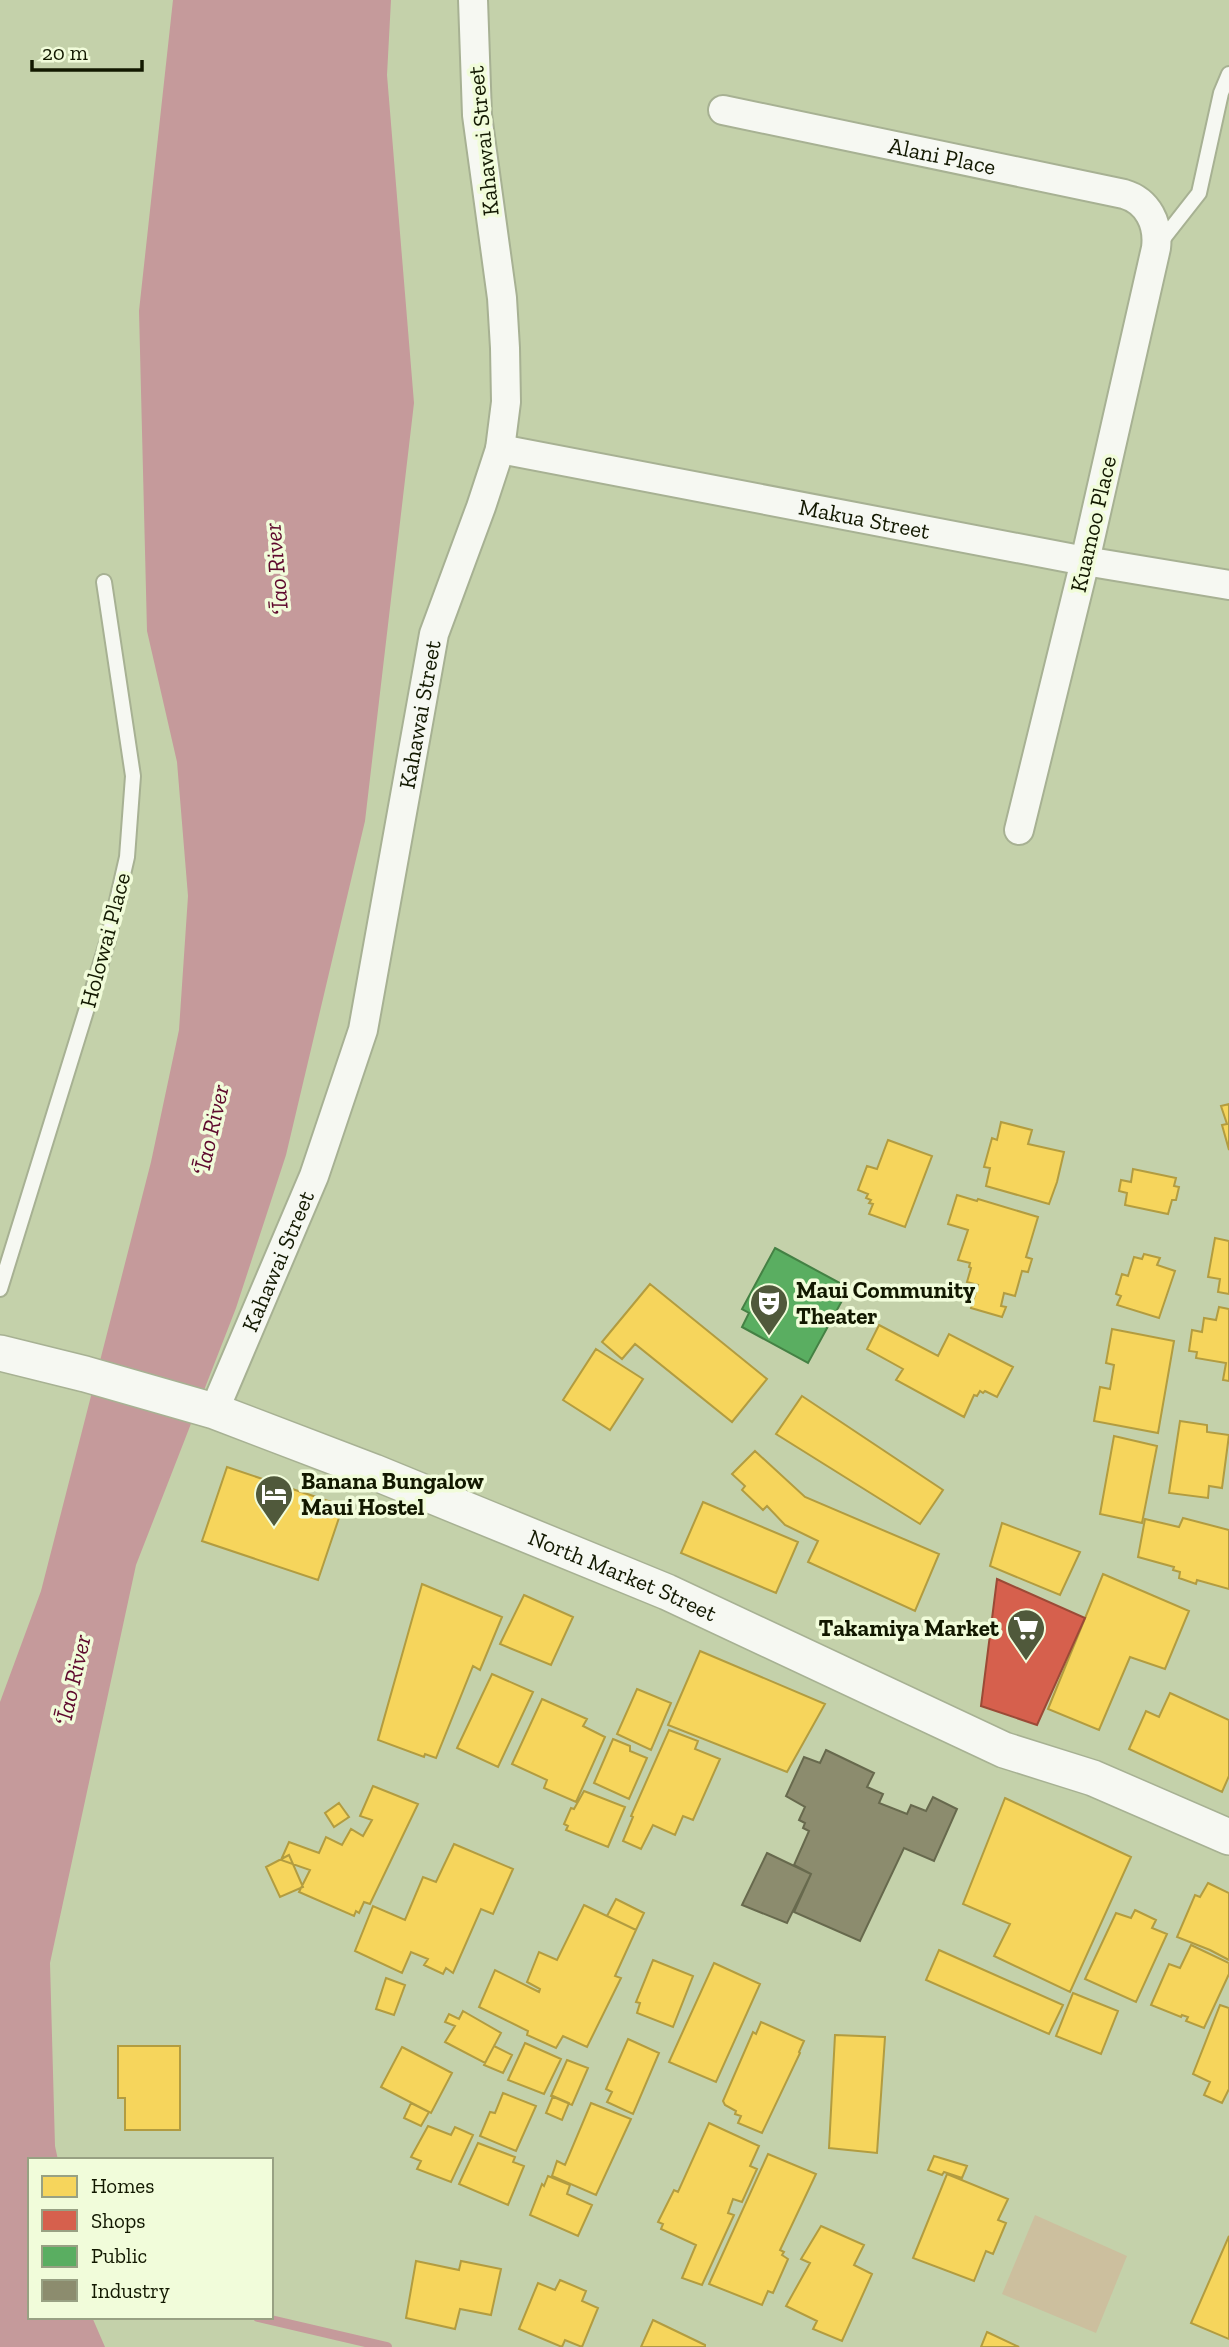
<svg xmlns="http://www.w3.org/2000/svg" width="1229" height="2347" font-family="'Zilla Slab',serif">
  <style>
    .green { fill: #ccbf9e }
    .water { fill: #c59a9b }
    .homes { fill: #f6d55c; stroke: #b29c40; stroke-width: 2 }
    .shops { fill: #d6604d; stroke: #9b4a36; stroke-width: 2 }
    .public { fill: #5aae61; stroke: #448144; stroke-width: 2 }
    .industry { fill: #8c8c6e; stroke: #67694d; stroke-width: 2 }
    .lines { fill: none; stroke-linecap: round; stroke-linejoin: round }
    .stream { stroke: #c59a9b; stroke-width: 10 }
    .service-casing { stroke: #a7b193; stroke-width: 18 }
    .minor-casing { stroke: #a7b193; stroke-width: 32 }
    .tertiary-casing { stroke: #a7b193; stroke-width: 38 }
    .service { stroke: #f6f8f2; stroke-width: 14 }
    .minor { stroke: #f6f8f2; stroke-width: 28 }
    .tertiary { stroke: #f6f8f2; stroke-width: 35 }
    .labels { text-anchor: middle; dominant-baseline: central; stroke-width: 7; stroke-linejoin: round; paint-order: stroke }
    .street-label { font-size: 23px; fill: #121800; stroke: #f1fcda }
    .poi-label { font-size: 23px; font-weight: bold; fill: #121800; stroke: #f1fcda; text-anchor: start }
    .water-label { font-size: 24px; font-style: italic; fill: #5e092d; stroke: #f1fcda }
  </style>
  <rect width="100%" height="100%" fill="#c4d1aa"/>
  <!-- green -->
  <path class="green" d="M1035 2215 1127 2256 1096 2333 1002 2294Z"/>
  <!-- water -->
  <path class="water" d="M173 0H391L387 75 414 403 365 821 286 1155 236 1308 136 1565 50 1963 55 2146 58 2160H30V2317H92L105 2347H0V1702L41 1591 151 1162 179 1030 188 896 177 762 147 631 139 311Z"/>
  <!-- homes -->
  <path class="homes" d="M1229 1104V1150L1222 1125 1227 1124 1221 1106Z
    M1001 1122 1032 1130 1028 1144 1064 1152 1057 1182 1049 1204 986 1186 990 1168 984 1167 992 1138 997 1140Z
    M888 1140 932 1156 905 1227 869 1214 873 1204 869 1203 871 1200 866 1198 868 1194 858 1190 867 1166 877 1169Z
    M1133 1169 1176 1178 1174 1186 1179 1187 1176 1200H1172L1168 1214 1125 1205 1127 1193 1119 1191 1121 1180 1131 1182Z
    M957 1195 977 1201 978 1199 1038 1217 1026 1257 1032 1259 1028 1272 1022 1271 1015 1296 1004 1293 1001 1306 1006 1307 1002 1317 971 1308 978 1285 967 1282 971 1268 969 1267 970 1263 958 1260 968 1230 948 1224Z
    M1215 1238 1229 1241V1294L1218 1292 1220 1279 1208 1277Z
    M1144 1254 1160 1258 1157 1265 1175 1271 1159 1318 1117 1305 1121 1296 1116 1294 1122 1274 1128 1276 1134 1257 1142 1259Z
    M650 1284 767 1379 732 1422 635 1344 622 1359 602 1342Z
    M1219 1307 1229 1309V1381L1223 1380 1226 1363 1196 1358 1197 1352 1189 1351 1192 1330 1202 1332 1204 1318 1216 1320Z
    M879 1325 938 1356 949 1334 1013 1367 997 1397 985 1391 983 1393 980 1391 977 1396 974 1395 964 1417 896 1380 903 1369 867 1349Z
    M1112 1329 1174 1341 1158 1433 1094 1421 1100 1387 1110 1389 1114 1365 1106 1363Z
    M596 1349 643 1379 610 1430 563 1400Z
    M802 1396 943 1490 920 1524 776 1434Z
    M1180 1421 1207 1425V1432L1229 1435 1222 1488 1209 1486 1208 1498 1169 1493Z
    M1114 1436 1157 1446 1142 1523 1100 1514Z
    M755 1451 805 1497 939 1554 915 1611 808 1562 818 1541 785 1525 767 1506 763 1510 742 1490 745 1486 732 1474Z
    M227 1467 343 1506 318 1580 202 1541Z
    M703 1502 798 1542 776 1593 681 1553Z
    M1183 1518 1229 1530V1589L1197 1580 1196 1584 1179 1578 1180 1572 1173 1570 1174 1567 1138 1557 1145 1519 1179 1527Z
    M1002 1523 1080 1552 1060 1595 990 1566Z
    M1103 1574 1189 1611 1165 1669 1130 1657 1099 1730 1048 1709Z
    M422 1584 502 1617 480 1670 473 1666 436 1758 425 1754 424 1757 378 1740Z
    M524 1595 573 1617 551 1665 500 1644Z
    M700 1651 825 1704 787 1772 668 1725Z
    M492 1674 533 1692 498 1767 457 1748Z
    M637 1689 671 1703 651 1750 617 1734Z
    M1170 1693 1229 1720V1776L1222 1792 1129 1749 1146 1711 1159 1717Z
    M542 1699 587 1719 583 1726 605 1737 576 1802 544 1788 547 1780 512 1764Z
    M669 1730 698 1741 695 1749 720 1759 693 1820 683 1816 675 1835 653 1825 641 1849 623 1841 633 1817 631 1816Z
    M613 1739 630 1746V1751L647 1758 629 1799 594 1783Z
    M373 1786 418 1804 370 1904 364 1902 359 1913 356 1911 354 1916 299 1892 310 1870 281 1860 289 1842 319 1853 326 1837 342 1845 351 1829 363 1836 372 1820 360 1816Z
    M584 1791 625 1807 608 1847 566 1830 568 1826 564 1824 571 1808 574 1809Z
    M1005 1798 1131 1857 1070 1992 994 1956 1010 1924 963 1904Z
    M339 1803 349 1817 334 1827 325 1813Z
    M454 1844 513 1869 493 1914 481 1909 453 1973 446 1968 443 1974 424 1965 428 1959 411 1952 402 1973 355 1951 373 1906 405 1920 423 1877 436 1882Z
    M289 1855 303 1887 280 1897 266 1867Z
    M1208 1883 1229 1893V1960L1210 1950 1177 1937 1195 1895 1200 1897Z
    M616 1899 644 1913 636 1930 607 1916Z
    M584 1905 636 1930 615 1976 621 1978 587 2047 563 2036 556 2048 527 2035 528 2031 479 2007 495 1970 539 1992 540 1989 527 1982 539 1952 557 1960Z
    M1135 1910 1156 1920 1152 1928 1167 1934 1136 2002 1085 1979 1116 1913 1131 1918Z
    M1191 1945 1229 1963V1974L1204 2028 1186 2021 1188 2017 1182 2015 1181 2017 1151 2005 1169 1964 1180 1968Z
    M939 1950 1063 2005 1049 2034 926 1980Z
    M653 1960 693 1976 673 2027 637 2013 640 2003 636 2002Z
    M714 1963 760 1984 716 2082 669 2062Z
    M386 1978 405 1985 394 2015 376 2009Z
    M1073 1993 1118 2011 1101 2054 1056 2036Z
    M1220 2005 1229 2008V2089L1222 2103 1204 2095 1210 2082 1193 2074Z
    M463 2011 501 2033 485 2063 445 2042 455 2026 445 2022 449 2014 459 2019Z
    M761 2022 804 2041 799 2052 800 2053 762 2133 738 2123 741 2116 735 2114 736 2111 725 2105 723 2101 753 2032 756 2034Z
    M835 2035 885 2037 877 2153 829 2148Z
    M628 2039 659 2053 633 2114 607 2102 612 2092 606 2089Z
    M525 2043 561 2059 544 2094 508 2080Z
    M118 2046H180V2130H125V2098H118Z
    M494 2046 512 2055 503 2073 484 2065Z
    M402 2047 452 2073 431 2113 381 2087Z
    M567 2060 588 2068 572 2105 551 2096Z
    M503 2093 536 2106 516 2151 480 2136 490 2112 495 2113Z
    M553 2096 569 2103 562 2120 546 2113Z
    M411 2103 429 2112 421 2126 404 2118Z
    M591 2103 631 2119 596 2195 552 2176 557 2161 565 2165Z
    M709 2123 759 2146 750 2166 757 2169 742 2202 733 2199 728 2213 734 2215 702 2285 682 2278 696 2245 661 2229 663 2224 658 2222 674 2190 678 2192Z
    M428 2126 451 2135 455 2127 473 2135 451 2182 417 2169 421 2161 411 2157Z
    M478 2143 515 2157 513 2162 524 2166 508 2205 459 2184Z
    M768 2154 816 2174 780 2250 784 2252 782 2255 788 2259 773 2293 768 2291 762 2305 709 2284Z
    M934 2156 967 2166 962 2178 944 2172 942 2175 928 2170Z
    M947 2174 1008 2199 998 2220 1006 2223 993 2254 986 2251 974 2281 913 2258Z
    M548 2176 570 2185 567 2194 592 2205 578 2236 530 2215 542 2184 544 2186Z
    M821 2226 864 2245 854 2265 872 2274 842 2341 813 2329 817 2321 786 2306 810 2263 801 2259Z
    M1229 2236V2339L1191 2323Z
    M416 2261 459 2270 461 2261 501 2269 491 2315 460 2309 455 2329 406 2318Z
    M560 2280 586 2291 582 2301 598 2308 582 2347 565 2340 562 2347 519 2329 538 2283 555 2290Z
    M653 2320 705 2345V2347H641Z
    M987 2332 1019 2347H981Z"/>
  <!-- shops -->
  <path class="shops" d="M997 1579 1085 1618 1037 1725 981 1706Z"/>
  <!-- public -->
  <path class="public" d="M775 1248 849 1288 808 1363 742 1327 749 1313 742 1309Z"/>
  <!-- industry -->
  <path class="industry" d="M826 1750 874 1773 867 1787 883 1794 879 1803 907 1814 911 1805 926 1811 933 1797 957 1809 934 1861 904 1848 860 1941 794 1912 811 1874 794 1865 809 1831 803 1828 805 1823 799 1820 805 1807 786 1796 804 1757 820 1763Z
    M767 1853 811 1874 787 1923 742 1905Z"/>
  <g class="lines">
    <!-- stream -->
    <path class="stream" d="M258 2317 387 2347"/>
    <defs>
      <path id="service" d="M1159 244 1199 193 1221 93 1229 74
        M0 1289 108 940 127 857 133 776 104 582"/>
      <g id="minor">
        <path id="s1" d="M723 110 1124 194C1148 201 1159 224 1156 248L1085 561 1019 830"/>
        <path id="s2" d="M500 449 1085 561 1229 585"/>
        <path id="s3" d="M214 1411 314 1176 363 1030 434 634 481 507 500 449 506 402 505 348 502 298 477 115 473 0"/>
      </g>
      <g id="tertiary">
        <path id="s4" d="M0 1353 85 1374 214 1411 374 1472 667 1592 1004 1750 1093 1778 1229 1837"/>
      </g>
    </defs>
    <!-- service casing -->
    <use href="#service" class="service-casing"/>
    <!-- minor casing -->
    <use href="#minor" class="minor-casing"/>
    <!-- tertiary casing -->
    <use href="#tertiary" class="tertiary-casing"/>
    <!-- service -->
    <use href="#service" class="service"/>
    <!-- minor -->
    <use href="#minor" class="minor"/>
    <!-- tertiary -->
    <use href="#tertiary" class="tertiary"/>
  </g>
  <!-- icons -->
  <defs>
    <symbol id="theatre-pin" viewBox="-11 -11 22 30"><path d="M0 17L-7.5 6A9.5 9.5 0 1 1 7.5 6Z" fill="#50593b" stroke="#f1fcda"/><path d="M-5-5.5Q0-4 5-5.5V0Q5 5 0 6Q-5 5-5 0ZM-3.3-2.5H-1v1.5H-3.3ZM1-2.5H3.3v1.5H1ZM-2.8 1Q0 5.5 2.8 1Z" fill="#fff"/></symbol>
    <symbol id="hotel-pin" viewBox="-11 -11 22 30"><path d="M0 17L-7.5 6A9.5 9.5 0 1 1 7.5 6Z" fill="#50593b" stroke="#f1fcda"/><path d="M-6-4.5h1.5V1H6V5H4.5V3h-9V5H-6ZM-4 0a1.8 1.8 0 1 1 3.6 0ZM.5 0V-2.5h3Q6-2.5 6 0Z" fill="#fff"/></symbol>
    <symbol id="supermarket-pin" viewBox="-11 -11 22 30"><path d="M0 17L-7.5 6A9.5 9.5 0 1 1 7.5 6Z" fill="#50593b" stroke="#f1fcda"/><path d="M-6-5.5h2.5l.6 2H6L4.5 2H-2.5L-4.4-4H-6ZM-1.5 3.2a1.3 1.3 0 1 0 .1 0ZM3 3.2a1.3 1.3 0 1 0 .1 0Z" fill="#fff"/></symbol>
  </defs>
  <g fill-rule="evenodd">
    <use href="#theatre-pin" x="747" y="1281" width="44" height="60"/>
    <use href="#hotel-pin" x="252" y="1472" width="44" height="60"/>
    <use href="#supermarket-pin" x="1004" y="1606" width="44" height="60"/>
  </g>
  <g class="labels">
    <!-- street labels -->
    <g class="street-label">
      <text transform="translate(483 141) rotate(-96)">Kahawai Street</text>
      <text stroke="none"><textPath href="#s1" startOffset="224">Alani Place</textPath></text>
      <text stroke="none"><textPath href="#s2" startOffset="371">Makua Street</textPath></text>
      <text transform="translate(1093 524) rotate(-77)">Kuamoo Place</text>
      <text stroke="none"><textPath href="#s3" startOffset="730">Kahawai Street</textPath></text>
      <text transform="translate(105 940) rotate(-75)">Holowai Place</text>
      <text stroke="none"><textPath href="#s3" startOffset="163">Kahawai Street</textPath></text>
      <text stroke="none"><textPath href="#s4" startOffset="662">North Market Street</textPath></text>
    </g>
    <!-- poi labels -->
    <g class="poi-label">
      <text x="796" y="1290">Maui Community<tspan x="796" dy="26">Theater</tspan></text>
      <text x="301" y="1481">Banana Bungalow<tspan x="301" dy="26">Maui Hostel</tspan></text>
      <text x="999" y="1628" text-anchor="end">Takamiya Market</text>
    </g>
    <!-- water labels -->
    <g class="water-label">
      <text transform="translate(276 570) rotate(-95)">ʻĪao River</text>
      <text transform="translate(210 1131) rotate(-77)">ʻĪao River</text>
      <text transform="translate(72 1681) rotate(-77)">ʻĪao River</text>
    </g>
  </g>
  <!-- legend -->
  <rect x="28" y="2158" width="245" height="161" fill="#f1fcda" stroke="#98a183" stroke-width="2"/>
  <rect x="42" y="2176" width="35" height="21" fill="#f6d55c" stroke="#98a183" stroke-width="2"/>
  <text x="91" y="2193" font-size="21" fill="#121800">Homes</text>
  <rect x="42" y="2210" width="35" height="21" fill="#d6604d" stroke="#98a183" stroke-width="2"/>
  <text x="91" y="2228" font-size="21" fill="#121800">Shops</text>
  <rect x="42" y="2246" width="35" height="21" fill="#5aae61" stroke="#98a183" stroke-width="2"/>
  <text x="91" y="2263" font-size="21" fill="#121800">Public</text>
  <rect x="42" y="2280" width="35" height="21" fill="#8c8c6e" stroke="#98a183" stroke-width="2"/>
  <text x="91" y="2298" font-size="21" fill="#121800">Industry</text>
  <!-- scale -->
  <path d="M32 60v10h110v-10" fill="none" stroke="#121800" stroke-width="3.5"/>
  <text x="42" y="60" font-size="21" fill="#121800" stroke="#f1fcda" stroke-width="5" paint-order="stroke">20 m</text>
</svg>
